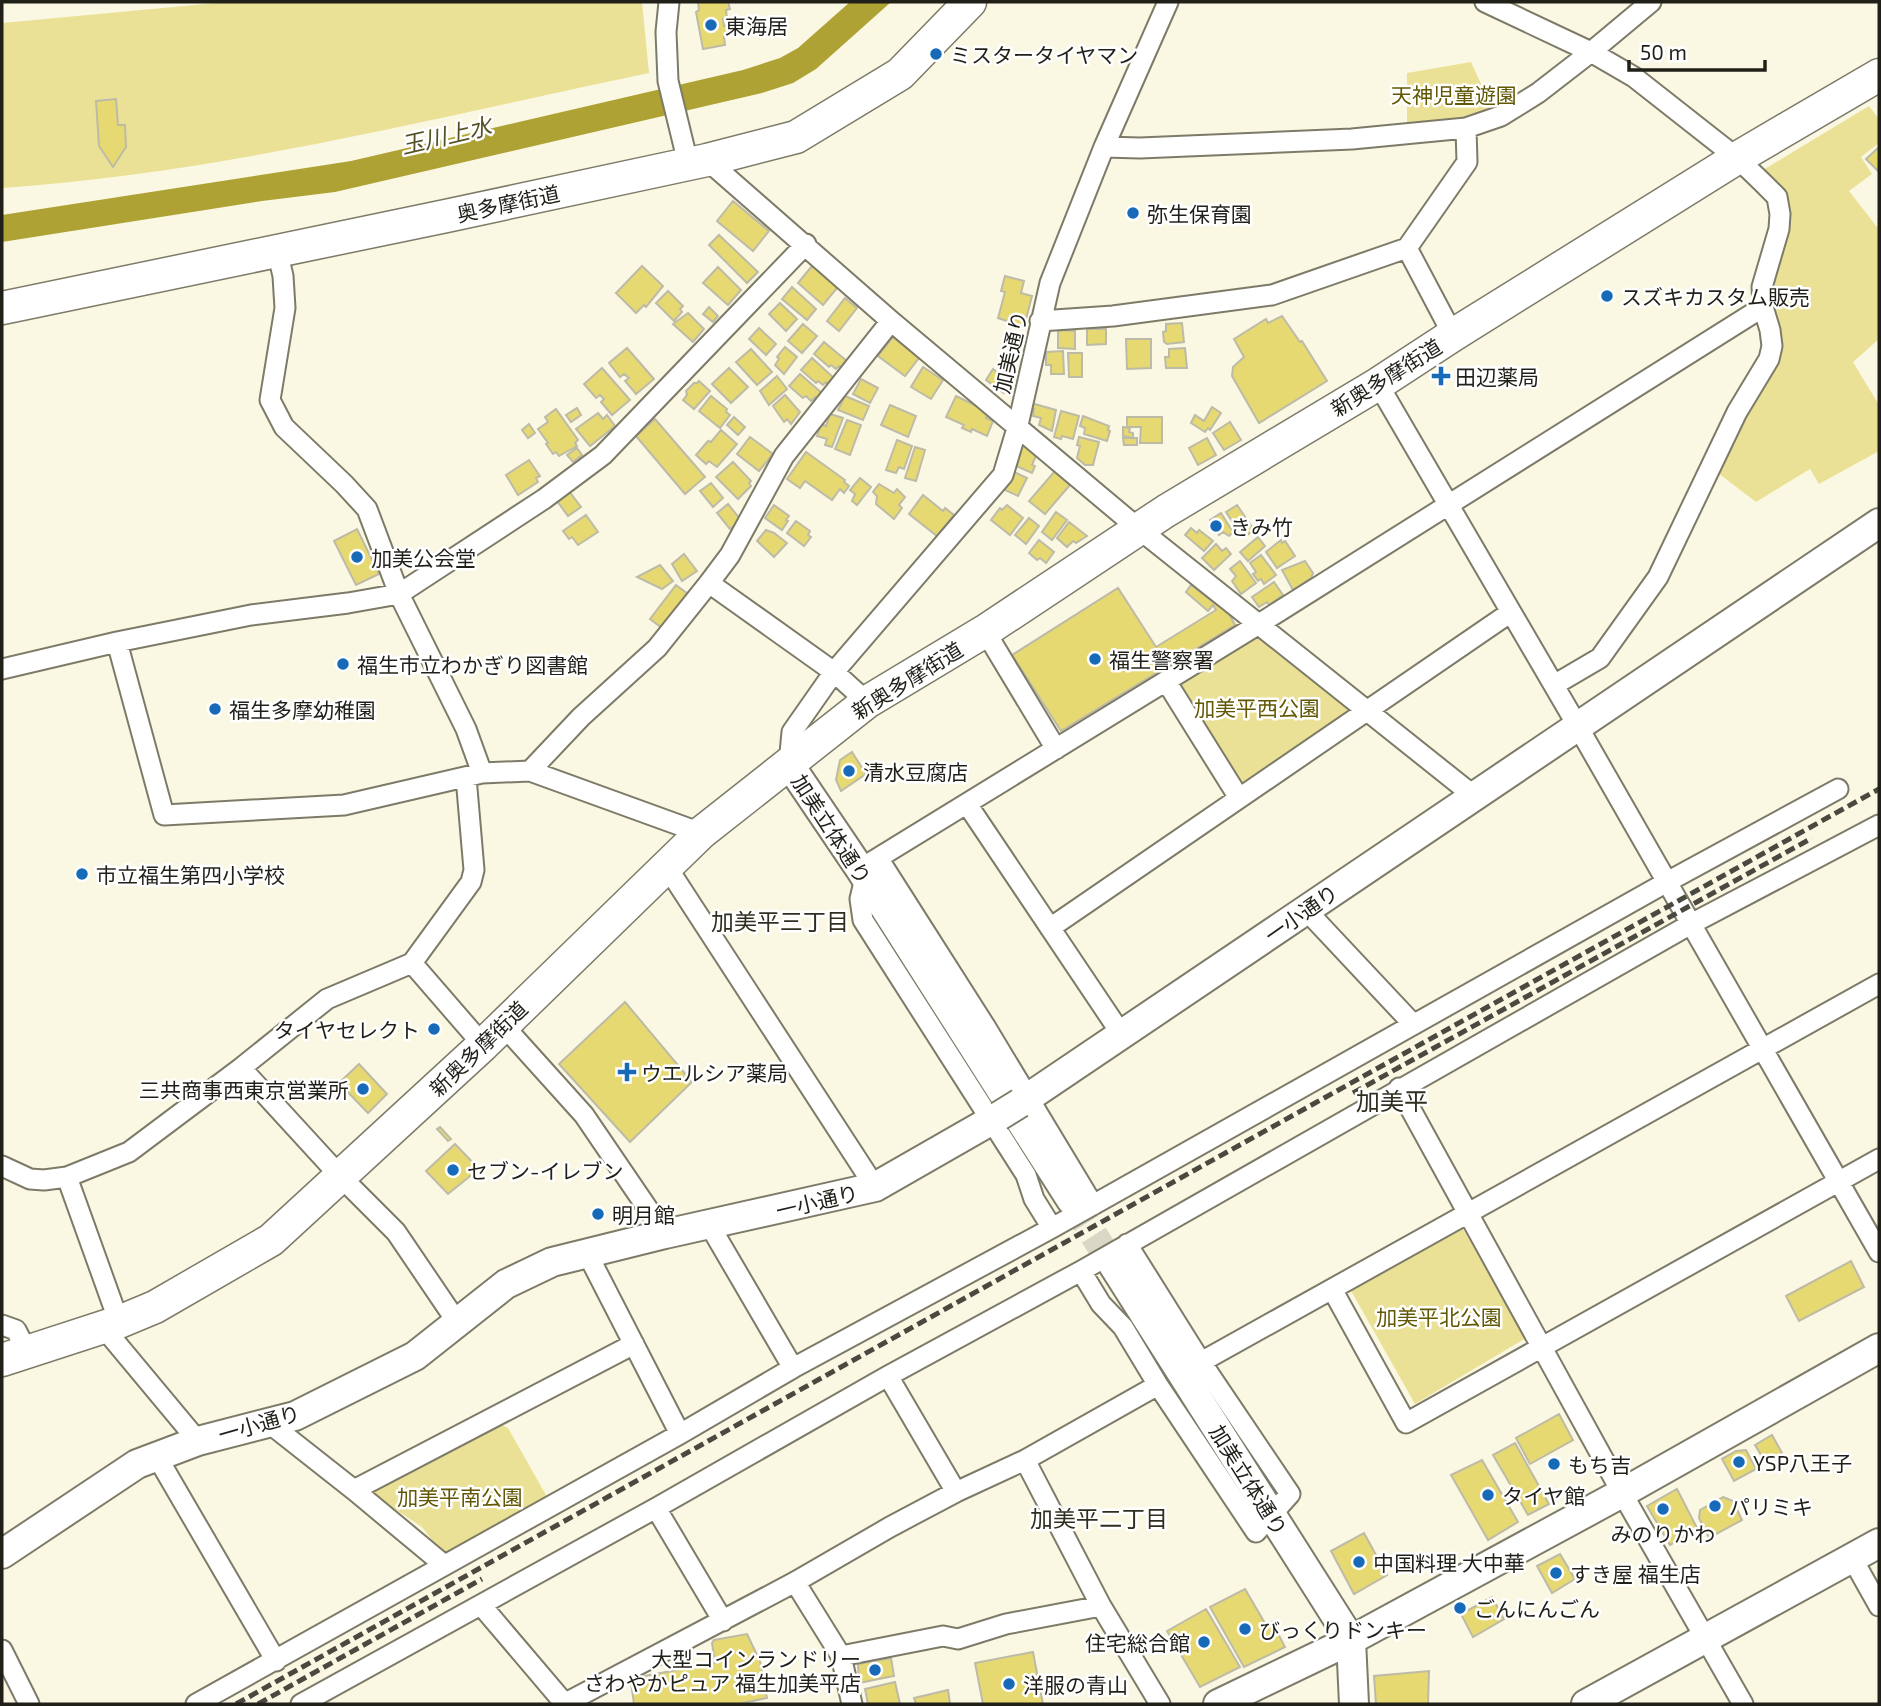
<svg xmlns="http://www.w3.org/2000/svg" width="1881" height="1706" font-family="'Exo 2','Noto Sans JP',sans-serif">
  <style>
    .green { fill: #eae197 }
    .water { fill: #afa235 }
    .building { fill: #e7d971; stroke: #bdbba7; stroke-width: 2 }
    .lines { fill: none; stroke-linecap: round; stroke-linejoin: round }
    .secondary-tunnel { stroke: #d9d7c5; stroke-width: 28; stroke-dasharray: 28 14; stroke-linecap: butt }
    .street-casing { stroke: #7d7b68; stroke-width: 23 }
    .secondary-casing { stroke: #7d7b68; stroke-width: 32 }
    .primary-casing { stroke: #7d7b68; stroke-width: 35 }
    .street { stroke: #fff; stroke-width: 19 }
    .secondary { stroke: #fff; stroke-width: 28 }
    .primary { stroke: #fff; stroke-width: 32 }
    .rail { stroke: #4a493f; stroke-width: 5; stroke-dasharray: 10 5; stroke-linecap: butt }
    .secondary-bridge-casing { stroke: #7d7b68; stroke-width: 32; stroke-linecap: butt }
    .secondary-bridge { stroke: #fff; stroke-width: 28 }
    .poi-dot { fill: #166ab8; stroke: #fff; stroke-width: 2.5 }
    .labels { text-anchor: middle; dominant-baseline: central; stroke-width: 5; stroke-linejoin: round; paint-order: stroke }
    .poi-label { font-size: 21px; fill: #201f18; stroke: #fff; text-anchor: start }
    .park-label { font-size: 21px; fill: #625804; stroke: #fff }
    .street-label { font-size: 21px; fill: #201f18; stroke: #fff }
    .water-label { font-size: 23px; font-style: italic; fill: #554f24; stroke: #fff }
    .neighbourhood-label { font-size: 23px; fill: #302e1e; stroke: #fff }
    .quarter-label { font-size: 24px; fill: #302e1e; stroke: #fff }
  </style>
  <rect width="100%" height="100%" fill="#faf8e3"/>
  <!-- green -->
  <path class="green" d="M227 2H642L649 73C434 118 221 173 2 188V23Z
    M1471 62 1493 110 1462 122 1407 128V73Z
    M1869 106 1879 119V143L1861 157 1872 174 1849 191 1877 227 1879 226V339L1853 362 1879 405V451L1819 484 1810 469 1756 502 1714 470 1779 357 1767 290 1787 223 1763 170Z
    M1250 635 1260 636 1347 707 1346 715 1247 783 1238 781 1177 687 1180 676Z
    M1463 1229 1526 1338 1415 1404 1350 1289Z
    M499 1424 508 1428 546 1495 544 1503 453 1553 441 1552 422 1527 372 1494V1488Z"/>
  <!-- water -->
  <path class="water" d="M850 2H891L816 69 793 83 762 93 335 192 262 201 2 242V215L351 161 743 70 780 58 798 48Z"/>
  <!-- building -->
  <path class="building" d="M698 2H728L730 9 726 10 727 18 723 19 724 26 731 25 733 34 724 36 725 45 703 49 696 12 699 10Z
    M116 99 118 125H125L126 147 113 167 99 146 96 101Z
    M1878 148 1879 149V172L1866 159Z
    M733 201 769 231 753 251 717 221Z
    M719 235 758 272 747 283 709 245Z
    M642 266 663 286 646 307 644 305 636 313 616 293Z
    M812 266 838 287 823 305 798 283Z
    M718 267 741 290 728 305 703 283Z
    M1005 276 1024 281 1021 293 1032 296 1024 327 998 318 1005 292 1001 291Z
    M792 287 816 309 807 320 782 299Z
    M668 291 683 306 680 309 682 312 674 321 656 303Z
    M845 298 857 308 839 331 827 321Z
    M780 303 797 319 786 331 769 314Z
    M709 307 718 316 713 322 703 314Z
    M688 313 704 329 693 342 673 324Z
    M1282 316 1300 342 1302 341 1327 381 1259 423 1232 376 1233 367 1244 357 1234 339 1266 319 1268 323Z
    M1182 323 1184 342 1167 344 1164 342 1163 332 1166 331V324Z
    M803 324 817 336 802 353 788 341Z
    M759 328 776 344 766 355 749 339Z
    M1087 329H1106V344L1087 345Z
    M1058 330 1075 331V349L1058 348Z
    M893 337 919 358 905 376 878 356Z
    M1126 339H1151V368L1127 369Z
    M824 342 848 362 843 369 839 366 836 369 831 365 829 367 814 354Z
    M785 347 797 357 784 374 775 365 779 359 777 357Z
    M627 348 654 379 636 394 625 381 629 378 624 374 620 377 609 363Z
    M1185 348 1187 368H1166L1165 357H1169V349Z
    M751 349 772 372 757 385 736 362Z
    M1063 351 1064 374H1051V365H1046V352Z
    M1068 353H1082V377H1069Z
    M812 358 835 379 830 385 826 382 823 385 818 381 816 383 801 370Z
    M923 367 943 380 931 399 911 387Z
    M602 368 630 400 612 415 601 402 604 399 600 395 596 398 584 384Z
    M729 368 748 387 731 403 712 384Z
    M993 369 1012 382 1004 393 986 380Z
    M800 374 823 394 817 400 815 397 811 401 806 396 803 398 789 386Z
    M777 376 787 389 769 405 760 391Z
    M861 379 878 388 870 403 853 394Z
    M699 381 710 391 694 409 683 400 687 395 686 391 694 383H697Z
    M785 395 800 412 791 424 787 419 784 422 773 406Z
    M711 396 727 409 726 412 730 415 720 428 699 411Z
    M845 396 869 406 863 420 838 410Z
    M956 396 987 411 988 414 986 418 993 421 987 436 972 429 971 432 962 428 964 425 946 417Z
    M1031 403 1056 410 1052 431 1039 425 1041 418 1033 416 1034 409 1030 408Z
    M890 405 916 416 908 437 881 425Z
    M1212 407 1221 413 1210 430 1208 428 1205 432 1191 423 1195 415 1204 421Z
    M577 408 581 415 571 422 566 415Z
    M556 409 578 440 575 443 577 446 559 456 556 452 553 454 546 444 548 443 538 429 548 422 545 417Z
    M1061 411 1079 416 1073 439 1062 436 1061 439 1054 437Z
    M598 413 603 419 607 415 615 426 590 446 576 429Z
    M830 414 843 418 832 447 825 445 827 439 817 436 821 424 826 426Z
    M1083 416 1109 426 1108 430 1110 431 1107 441 1084 434 1085 428 1080 426Z
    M734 417 745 427 738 435 727 425Z
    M1127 417H1162V443H1140L1141 427H1127Z
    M655 419 705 477 685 494 636 436Z
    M847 420 861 425 850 455 835 449Z
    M1230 422 1241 440 1224 450 1213 433Z
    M529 424 535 433 528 438 522 430Z
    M1123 427 1130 428 1129 432 1133 433V438L1123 436Z
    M721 430 737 444 717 467 709 461 706 464 696 455 708 441 711 442Z
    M750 437 773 454 759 471 737 454Z
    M1079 437 1099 442 1093 465H1085L1077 458 1080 446 1077 445Z
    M1123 438H1137V445H1124Z
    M1207 438 1216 455 1198 465 1189 448Z
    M897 440 912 446 904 469 899 467 896 473 886 470Z
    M1023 444 1038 451 1032 465 1035 466 1032 473 1014 465Z
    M915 447 925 450 916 481 905 478Z
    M577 448 582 455 573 462 567 455Z
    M806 452 845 480 844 482 849 486 844 493 840 489 832 500 805 481 800 488 787 479Z
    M529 460 540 476 536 478 538 482 518 495 506 475Z
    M733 462 751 481 749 483 751 486 738 499 716 477Z
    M1012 471 1027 478 1018 496 1003 489Z
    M1055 471 1070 485 1045 514 1029 501Z
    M860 478 871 487 857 505 852 501 855 494 850 490Z
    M711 483 723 498 713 507 700 491Z
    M879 484 894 493 897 489 905 497 899 505 902 508 894 519 876 504 877 496 873 492Z
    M569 491 581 507 568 516 557 501Z
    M923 495 943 511 945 508 954 515 937 536 909 514Z
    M728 504 741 520 730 529 717 513Z
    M774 505 789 516 786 520 788 521 782 530 765 518Z
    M1007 505 1023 518 1010 535 991 520 1000 508 1002 510Z
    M1237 505 1254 530 1246 536 1241 535 1226 512Z
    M1056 512 1067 520 1052 540 1042 532Z
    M1221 513 1233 532 1229 536 1223 532 1219 535 1210 520Z
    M586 515 598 532 578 545 572 537 569 539 563 531Z
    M1029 518 1039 526 1026 544 1015 535Z
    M796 521 810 531 808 535 811 537 804 546 787 533Z
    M1069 522 1087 536 1076 543 1073 541 1067 547 1057 538Z
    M1191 528 1197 533 1199 530 1213 541 1204 551 1185 535Z
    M357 529 379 574 356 585 334 541Z
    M766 530 774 533 787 543 774 557 757 541Z
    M1258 537 1265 546 1248 561 1240 552Z
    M1039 540 1054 552 1046 563 1040 558 1037 560 1029 553Z
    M1281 540 1282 543 1285 541 1295 556 1277 568 1266 552Z
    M1216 544 1222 551 1226 548 1231 554 1214 570 1202 558Z
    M684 554 697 571 682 581 672 564Z
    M1261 555 1276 575 1264 584 1261 579 1258 581 1253 574 1256 572 1250 563Z
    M1240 561 1256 583 1241 594 1232 581 1236 576 1230 569Z
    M1305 561 1313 573 1311 578 1293 590 1282 570Z
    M660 565 673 581 662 589 637 577Z
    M1274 582 1283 595 1269 605 1267 602 1259 607 1252 597Z
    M676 585 688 594 662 628 650 619Z
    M1191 585 1217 605 1220 604 1227 610 1235 625 1061 731 1012 655 1118 588 1156 647 1216 610 1213 605 1208 611 1186 592Z
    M852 752 866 774 841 791 836 780 840 760Z
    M625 1002 692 1082 630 1142 559 1064Z
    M359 1064 387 1094 368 1113 339 1083Z
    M440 1127 451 1139 448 1141 437 1129Z
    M455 1144 479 1169 448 1194 426 1171Z
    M1851 1261 1864 1287 1799 1321 1786 1296Z
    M1559 1414 1573 1440 1530 1464 1516 1438Z
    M1772 1435 1782 1453 1766 1463 1755 1445Z
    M1515 1443 1549 1504 1528 1515 1493 1455Z
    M1746 1450 1756 1469 1734 1481 1722 1459 1736 1451Z
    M1482 1460 1518 1522 1488 1540 1451 1475Z
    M1677 1489 1697 1528 1670 1545 1647 1506Z
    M1723 1497 1733 1501 1742 1520 1709 1538 1699 1518 1700 1510Z
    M1364 1533 1387 1575 1354 1594 1331 1551Z
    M1560 1554 1575 1579 1552 1593 1537 1566Z
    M1245 1589 1266 1625 1272 1622 1285 1647 1244 1667 1210 1607Z
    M1492 1597 1504 1619 1473 1637 1461 1614Z
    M1206 1609 1240 1667 1200 1687 1167 1631Z
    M747 1634 760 1661 767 1698 738 1704H634L631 1683 634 1678 715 1663 712 1643 714 1640Z
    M1033 1652 1043 1704H983L975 1663Z
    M891 1658 894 1676 859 1683 858 1664Z
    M1429 1671 1428 1704H1376L1374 1676Z
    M895 1682 900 1704H868L865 1689Z
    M948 1690 950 1704H916L914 1698Z"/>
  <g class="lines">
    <!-- secondary-tunnel -->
    <path class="secondary-tunnel" d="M1071 1200 1113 1265"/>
    <defs>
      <path id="street" d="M669 2 666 32 668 81 688 163
        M1485 2 1591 52 1634 77 1737 158 1762 182 1777 197 1780 214 1779 229 1762 287 1763 307 1770 330 1772 346 1769 359 1737 412 1658 577 1600 658 1554 685
        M1104 147 1140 148 1352 139 1466 128 1501 116 1538 93 1591 52 1651 2
        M707 160 891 321 1139 529 1474 796
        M1407 248 1453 335
        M277 250 283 276 285 308 270 400 284 427 344 484 367 509 399 594 466 729 482 773
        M1040 321 1113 316 1272 295 1407 248 1467 162 1466 128
        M1378 384 1577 725 1879 1252
        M709 583 834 672 867 702
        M985 631 1056 749
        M117 642 164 815 344 805 482 773 530 771 701 833
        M2 669 117 642 251 615 348 603 399 594 544 499 603 455 806 244
        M1166 681 1239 798
        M789 764 792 732 834 672 1003 475 1018 425 1050 283 1104 147 1168 2
        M530 771 581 717 657 648 709 583 730 555 784 456 891 321
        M967 804 1122 1035
        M878 858 985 1026 1093 1205
        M667 867 875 1187
        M860 869 1259 624 1763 307
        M865 878 860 899 863 920 1026 1175 1034 1199 1052 1228
        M1306 910 1413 1024
        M1050 928 1511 612
        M412 963 483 1045
        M503 1025 584 1115 665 1234
        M241 1068 340 1176 396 1232 457 1322
        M1399 1088 1622 1493 1743 1704
        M2 1166 30 1179 44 1180 67 1177 129 1152 241 1068 327 999 412 963 471 882 474 870 466 777
        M67 1177 119 1322
        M710 1226 793 1368
        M587 1253 680 1434
        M1081 1271 1101 1304 1123 1327 1158 1385 1256 1532 1290 1494 1201 1362 1127 1244
        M1332 1289 1406 1423 1879 1159
        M2 1325 16 1330 27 1352
        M103 1327 198 1441
        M1201 1362 1879 984
        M888 1376 956 1492
        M269 1423 354 1490 443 1564
        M156 1455 276 1661
        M1025 1460 1101 1606 1160 1704
        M354 1490 634 1344
        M656 1508 723 1621
        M1852 1558 1879 1606
        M795 1582 841 1656 852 1704
        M481 1605 565 1704
        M2 1650 29 1704
        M841 1656 943 1636 958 1639 1006 1624 1101 1606
        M196 1704 680 1434 793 1368 1052 1228 1667 882 1838 789
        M301 1704 656 1508 888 1376 1081 1271 1691 924 1879 825
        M564 1704 795 1582 890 1527 956 1492 1025 1460 1158 1385"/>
      <path id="secondary" d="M789 764 860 869 1071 1200
        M1020 1103 1879 523
        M1113 1265 1351 1640 1354 1704
        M2 1554 137 1464 198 1441 295 1416 415 1356 506 1284 552 1262 665 1234 875 1187 999 1116
        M1218 1704 1351 1640 1622 1493 1879 1348
        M1586 1704 1879 1543"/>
      <path id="primary" d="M2 308 446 216 707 160 796 137 900 74 970 2
        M2 1360 119 1322 155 1307 271 1240 483 1045 701 833 867 702 985 631 1166 511 1378 384 1453 335 1737 158 1879 75"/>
    </defs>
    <!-- street casing -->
    <use href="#street" class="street-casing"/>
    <!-- secondary casing -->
    <use href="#secondary" class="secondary-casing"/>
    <!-- primary casing -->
    <use href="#primary" class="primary-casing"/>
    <!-- street -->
    <use href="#street" class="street"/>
    <!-- secondary -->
    <use href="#secondary" class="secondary"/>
    <!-- primary -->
    <use href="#primary" class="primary"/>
    <!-- rail -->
    <path class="rail" d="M1353 1093 1812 838
      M236 1704 1879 789
      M258 1704 482 1579"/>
    <defs>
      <path id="secondary-bridge" d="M999 1116 1020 1103"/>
    </defs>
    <!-- secondary-bridge casing -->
    <use href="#secondary-bridge" class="secondary-bridge-casing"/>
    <!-- secondary-bridge -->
    <use href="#secondary-bridge" class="secondary-bridge"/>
  </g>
  <!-- markers -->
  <g class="poi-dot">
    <circle cx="711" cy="25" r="7"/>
    <circle cx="936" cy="54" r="7"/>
    <circle cx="1133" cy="213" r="7"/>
    <circle cx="1607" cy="296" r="7"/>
    <path d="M1437.5 365.5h7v7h7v7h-7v7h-7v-7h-7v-7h7z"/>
    <circle cx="1216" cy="526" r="7"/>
    <circle cx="357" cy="557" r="7"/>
    <circle cx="1095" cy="659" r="7"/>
    <circle cx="343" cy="664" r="7"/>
    <circle cx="215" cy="709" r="7"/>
    <circle cx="849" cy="771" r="7"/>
    <circle cx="82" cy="874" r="7"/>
    <circle cx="434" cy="1029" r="7"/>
    <path d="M623.5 1061.5h7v7h7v7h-7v7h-7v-7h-7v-7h7z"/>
    <circle cx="363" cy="1089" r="7"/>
    <circle cx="453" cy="1170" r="7"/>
    <circle cx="598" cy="1214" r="7"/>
    <circle cx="1739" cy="1462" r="7"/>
    <circle cx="1554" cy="1464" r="7"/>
    <circle cx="1488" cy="1495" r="7"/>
    <circle cx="1715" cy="1506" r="7"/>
    <circle cx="1663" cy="1509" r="7"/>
    <circle cx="1359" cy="1562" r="7"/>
    <circle cx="1556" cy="1573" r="7"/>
    <circle cx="1460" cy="1608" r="7"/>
    <circle cx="1245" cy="1629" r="7"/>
    <circle cx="1204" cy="1642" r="7"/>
    <circle cx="875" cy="1670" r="7"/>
    <circle cx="1009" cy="1684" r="7"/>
  </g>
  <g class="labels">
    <!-- poi labels -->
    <g class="poi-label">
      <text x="725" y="25">東海居</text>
      <text x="950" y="54">ミスタータイヤマン</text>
      <text x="1147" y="213">弥生保育園</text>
      <text x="1621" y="296">スズキカスタム販売</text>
      <text x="1455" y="376">田辺薬局</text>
      <text x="1230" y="526">きみ竹</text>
      <text x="371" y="557">加美公会堂</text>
      <text x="1109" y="659">福生警察署</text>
      <text x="357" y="664">福生市立わかぎり図書館</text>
      <text x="229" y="709">福生多摩幼稚園</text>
      <text x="863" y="771">清水豆腐店</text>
      <text x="96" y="874">市立福生第四小学校</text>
      <text x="420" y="1029" text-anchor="end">タイヤセレクト</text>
      <text x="641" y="1072">ウエルシア薬局</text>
      <text x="349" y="1089" text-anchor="end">三共商事西東京営業所</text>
      <text x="467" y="1170">セブン-イレブン</text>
      <text x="612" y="1214">明月館</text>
      <text x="1753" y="1462">YSP八王子</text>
      <text x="1568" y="1464">もち吉</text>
      <text x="1502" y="1495">タイヤ館</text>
      <text x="1729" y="1506">パリミキ</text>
      <text x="1663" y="1533" text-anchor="middle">みのりかわ</text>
      <text x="1373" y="1562">中国料理 大中華</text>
      <text x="1570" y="1573">すき屋 福生店</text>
      <text x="1474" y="1608">ごんにんごん</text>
      <text x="1259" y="1629">びっくりドンキー</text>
      <text x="1190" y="1642" text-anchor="end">住宅総合館</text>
      <text x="861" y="1658" text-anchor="end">大型コインランドリー<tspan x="861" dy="24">さわやかピュア 福生加美平店</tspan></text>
      <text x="1023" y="1684">洋服の青山</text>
    </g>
    <!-- park labels -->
    <g class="park-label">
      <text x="1454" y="94">天神児童遊園</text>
      <text x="1257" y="707">加美平西公園</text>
      <text x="1439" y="1316">加美平北公園</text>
      <text x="460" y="1496">加美平南公園</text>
    </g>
    <!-- street labels -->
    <g class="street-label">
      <text transform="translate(508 203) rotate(-12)">奥多摩街道</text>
      <text transform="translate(1010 352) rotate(-77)">加美通り</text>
      <text transform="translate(1386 377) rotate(-32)">新奥多摩街道</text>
      <text transform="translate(907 680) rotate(-32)">新奥多摩街道</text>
      <text transform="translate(832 829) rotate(57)">加美立体通り</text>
      <text transform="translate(1301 913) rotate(-35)">一小通り</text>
      <text transform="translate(478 1048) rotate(-44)">新奥多摩街道</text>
      <text transform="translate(817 1201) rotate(-13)">一小通り</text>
      <text transform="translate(259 1423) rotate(-16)">一小通り</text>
      <text transform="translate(1249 1480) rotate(58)">加美立体通り</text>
    </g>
    <!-- water labels -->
    <g class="water-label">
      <text transform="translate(446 135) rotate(-13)">玉川上水</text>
    </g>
    <!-- neighbourhood labels -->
    <g class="neighbourhood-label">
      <text x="780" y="921">加美平三丁目</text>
      <text x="1099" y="1518">加美平二丁目</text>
    </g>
    <!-- quarter labels -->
    <g class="quarter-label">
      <text x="1392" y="1100">加美平</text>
    </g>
  </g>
  <!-- border -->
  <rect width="1881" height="1706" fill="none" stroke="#201f18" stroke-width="7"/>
  <!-- scale -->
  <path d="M1629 60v10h136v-10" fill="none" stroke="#201f18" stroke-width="3.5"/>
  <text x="1640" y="60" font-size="21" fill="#201f18" stroke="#ffffff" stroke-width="5" paint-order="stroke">50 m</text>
</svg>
